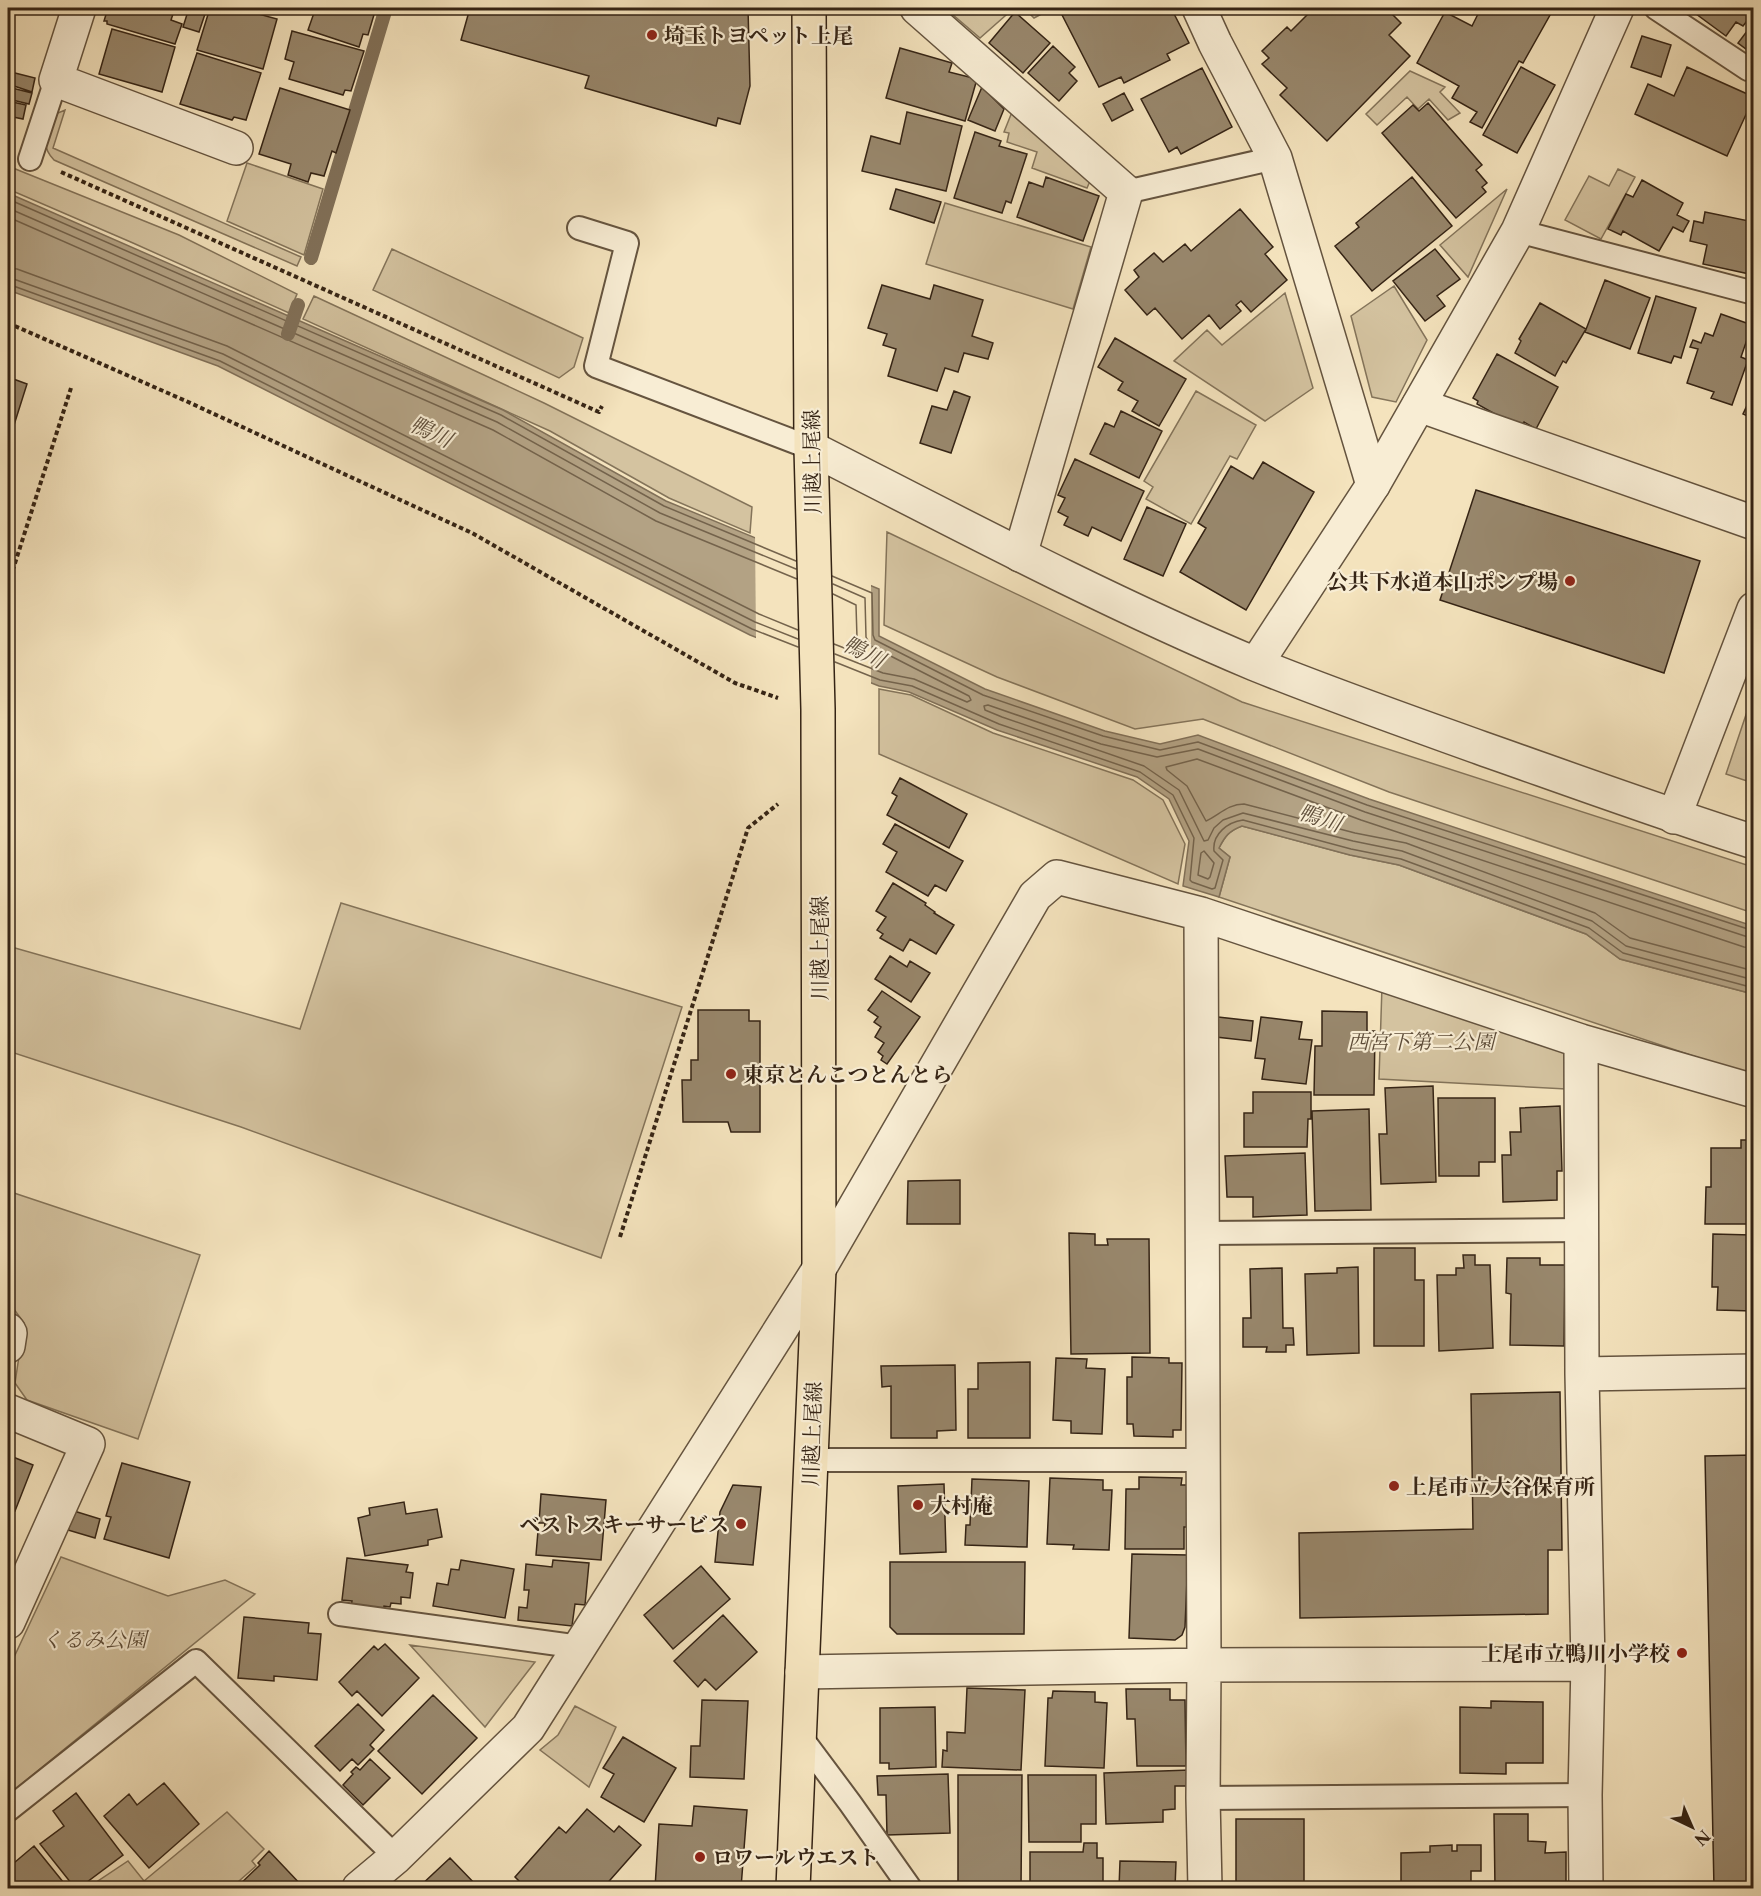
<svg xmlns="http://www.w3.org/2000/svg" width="1761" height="1896" font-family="'Libre Caslon Text','Noto Serif JP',serif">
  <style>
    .green { fill: #d4c3a0; stroke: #84745a; stroke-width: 1.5 }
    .water { fill: #b3a284; stroke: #817058; stroke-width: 1.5 }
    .pier { fill: #f4e3bd }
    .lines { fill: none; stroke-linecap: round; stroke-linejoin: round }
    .shore { stroke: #74634c; stroke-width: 1.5 }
    .stream { stroke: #817058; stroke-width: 14 }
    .building { fill: #98876c; stroke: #352415; stroke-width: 1.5 }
    .service-casing { stroke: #65543f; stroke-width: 26 }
    .minor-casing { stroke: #65543f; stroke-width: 36 }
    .tertiary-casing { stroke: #65543f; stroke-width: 36 }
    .primary-casing { stroke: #352415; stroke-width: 36 }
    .path { stroke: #352415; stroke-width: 4; stroke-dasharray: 4.5 3; stroke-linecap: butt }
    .service { stroke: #f8edd4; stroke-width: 22 }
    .minor { stroke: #f8edd4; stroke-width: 33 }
    .tertiary { stroke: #f8edd4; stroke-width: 33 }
    .primary { stroke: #f4e3bd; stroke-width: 33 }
    .poi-dot { fill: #8f2418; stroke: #f8edd4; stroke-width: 2 }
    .labels { text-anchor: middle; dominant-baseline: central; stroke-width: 4.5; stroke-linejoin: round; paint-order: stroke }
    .poi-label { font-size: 21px; font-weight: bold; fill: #352415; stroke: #f8edd4; text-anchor: start }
    .street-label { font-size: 21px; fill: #352415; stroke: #f8edd4 }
    .park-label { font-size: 21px; font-style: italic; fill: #5d4c38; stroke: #f8edd4 }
    .water-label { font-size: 22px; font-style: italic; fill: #61503c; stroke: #f8edd4 }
  </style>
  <rect width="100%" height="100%" fill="#f4e3bd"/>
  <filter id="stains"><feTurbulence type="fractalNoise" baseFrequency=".00333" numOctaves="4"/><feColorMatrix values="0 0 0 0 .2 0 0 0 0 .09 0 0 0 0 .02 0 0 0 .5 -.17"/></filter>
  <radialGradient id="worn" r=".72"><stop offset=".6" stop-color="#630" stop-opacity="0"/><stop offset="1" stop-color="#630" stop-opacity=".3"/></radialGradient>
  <!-- green -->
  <path class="green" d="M945 8H1014L980 38Z
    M1024 8H1053L1034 18Z
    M1410 71 1445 87 1440 92 1460 113 1448 120 1429 99 1418 109 1407 97 1377 125 1366 114Z
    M65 110 53 148 301 257 297 266 54 160C39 145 48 134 53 115Z
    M1012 112 1090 181 1087 188 1032 168 1037 152 1007 142 1009 133 1004 132Z
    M247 163 323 189 304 255 227 221Z
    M8 166 179 235 297 294 289 313 133 243 8 189Z
    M1618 169 1635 177 1601 239 1565 220 1589 176 1609 186Z
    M1507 189 1468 277 1440 245Z
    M945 203 1091 247 1073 309 926 264Z
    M392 249 583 338 574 367 559 378 373 290Z
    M1394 286 1427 340 1396 402 1372 397 1351 316Z
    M1285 293 1313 388 1265 421 1174 361 1207 330 1222 345Z
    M314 296 544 403 752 507 750 533 669 498 550 431 303 319Z
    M1196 391 1256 425 1237 459 1230 456 1191 524 1146 499 1153 487 1144 481Z
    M887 532 1242 702 1753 867V913L1389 792 1203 719 1135 729 997 677 884 625Z
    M879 689 911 695 993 733 1133 780 1163 800 1185 844 1178 884 879 754Z
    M1753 694 1754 783H1753L1726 774Z
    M1242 826 1350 855 1399 865 1586 934 1620 959 1753 994V1076L1219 897 1230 857 1219 848C1225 836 1229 831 1242 826Z
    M341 903 682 1007 601 1258 241 1127 8 1051V946L300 1029Z
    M1382 986 1566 1048V1089L1379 1079Z
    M8 1191 200 1255 138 1439 27 1400 15 1383 24 1323 8 1301Z
    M61 1557 168 1596 225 1580 255 1594 8 1795V1670Z
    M410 1645 535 1662 485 1727Z
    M575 1706 616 1727 589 1787 540 1750 558 1735Z
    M227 1812 264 1849 252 1861 256 1866 231 1888H179L174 1882 165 1888H103L98 1881 128 1861 144 1881Z"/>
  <!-- water -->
  <path class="water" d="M8 193 503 410 666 501 879 589V636L985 689 1105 731 1160 744 1198 735 1369 799 1753 926V994L1620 959 1586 934 1399 865 1350 855 1242 826C1229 831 1225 836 1219 848L1230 857 1219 897 1183 886 1189 841 1169 799 1137 777 997 730 909 692 879 686 750 635 218 366 8 290Z"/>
  <!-- pier -->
  <path class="pier" d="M755 534 871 582V686L756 640Z"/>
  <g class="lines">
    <!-- shore -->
    <path class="shore" d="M8 199 501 415 664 506 796 561
      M8 208 497 422 660 513 796 569
      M8 217 493 430 656 521 797 579
      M8 268 17 269 227 346 759 614 798 630
      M8 277 223 354 755 622 798 639
      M8 284 220 361 752 629 798 647
      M832 576 872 593 873 635 875 640 983 695 1103 736 1160 750 1198 742 1367 805 1754 931
      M833 584 865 598 866 637 871 646 969 696 971 700 967 702 914 679 883 673 835 654
      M833 594 856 605 857 638 861 651 857 653 834 644
      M835 662 880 680 912 686 999 724 1140 772 1173 795 1194 838 1190 880 1192 882 1212 889 1215 888 1223 860 1214 851C1212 834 1228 822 1243 820L1351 849 1401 859 1589 928 1623 953 1754 988
      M1204 851 1214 863 1210 877 1208 879 1198 875 1201 853Z
      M1754 939 1365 812 1198 749 1157 757 1101 744 988 705 984 706 985 710 1002 717 1144 766 1179 790 1204 841 1208 840 1214 828 1223 820 1243 813 1353 841 1402 851 1592 921 1626 946 1754 980
      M1754 948 1744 947 1361 820 1197 759 1166 767 1167 770 1187 786 1206 821C1219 815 1228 804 1244 804L1355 833 1406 843 1595 913 1630 938 1754 971"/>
    <!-- stream -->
    <path class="stream" d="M311 258 386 8
      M288 334 298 305"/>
  </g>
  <!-- building -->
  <path class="building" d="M108 8H175L171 20 182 24 175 44 107 24V21H104Z
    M189 8H207L199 32 183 27Z
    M210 8H236L277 19 263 69 197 50Z
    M310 8H376L368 35 363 34 359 47 308 30 315 10Z
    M470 8H748L750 86 740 124 718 118 716 126 585 88 589 76 461 40Z
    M1063 8H1093L1095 11 1102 8H1171L1189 43 1167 54 1170 60 1124 83 1121 77 1099 87 1059 9Z
    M1314 8H1386L1401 23 1389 35 1410 56 1327 141 1280 95 1287 88 1262 64 1269 58 1262 51 1287 27 1291 31Z
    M1475 8H1554L1523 63 1519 61 1482 128 1470 122 1477 112 1452 98 1459 86 1417 63 1445 12 1472 26 1480 10Z
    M1688 8H1754V12L1743 26 1736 22 1726 36Z
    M1015 12 1050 43 1023 73 989 43Z
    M1754 22V55L1738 43Z
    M112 29 175 47 162 92 99 74Z
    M292 31 364 51 351 91 345 90 343 95 289 79 294 62 285 59Z
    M1642 36 1671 45 1661 77 1631 67Z
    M1053 46 1075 67 1069 73 1077 81 1059 101 1028 73Z
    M900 48 952 63 949 72 977 79 965 121 886 98Z
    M197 53 261 73 246 120 234 117 232 120 180 104Z
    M1521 67 1555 85 1517 153 1483 135Z
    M1687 67 1754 97 1727 156 1635 114 1648 84 1674 96Z
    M1202 68 1232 127 1181 154 1177 147 1169 152 1141 99Z
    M11 72 35 78 32 92 8 84Z
    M8 87 32 93 29 104 8 99Z
    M982 87 1004 109 995 131 968 120Z
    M280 88 350 110 336 153 332 151 324 176 311 173 308 182 288 175 291 164 259 154Z
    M1124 93 1133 110 1112 121 1103 104Z
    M8 101 26 105 23 119 8 116Z
    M1428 103 1482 165 1476 170 1487 183 1482 187 1486 192 1456 218 1382 133 1413 105 1419 111Z
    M907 112 962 126 946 191 862 171 871 136 900 144Z
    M975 132 1001 141 999 146 1027 154 1011 203 1006 201 1002 213 954 198Z
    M1754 148V166L1747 164Z
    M1046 177 1099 196 1083 241 1017 217 1029 182 1043 187Z
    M1412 177 1452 226 1372 291 1335 246 1359 227 1356 223Z
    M1642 180 1683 203 1677 215 1689 221 1683 232 1673 227 1659 251 1623 231 1621 235 1608 229 1626 194 1633 197Z
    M896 189 941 202 934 223 890 209Z
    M1240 209 1273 247 1265 254 1287 280 1251 312 1241 301 1236 305 1241 311 1220 329 1209 315 1182 339 1155 308 1147 315 1125 290 1139 277 1134 270 1154 253 1163 262 1185 244 1191 251Z
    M1705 212 1754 222V275L1703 264 1707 245 1690 241 1694 221 1703 223Z
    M1435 249 1460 279 1437 296 1445 306 1425 321 1393 281Z
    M1605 280 1650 298 1630 349 1585 332Z
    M882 285 930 299 934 285 983 300 972 336 993 343 988 359 964 353 958 372 945 368 937 391 888 376 896 349 883 345 887 334 868 328Z
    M1656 296 1696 308 1681 358 1674 356 1671 363 1638 353Z
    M1540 303 1586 329 1566 363 1563 361 1555 376 1515 353 1521 341 1519 339Z
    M1721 314 1752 325 1741 357 1748 360 1732 405 1711 398 1714 392 1687 383 1698 349 1690 347 1693 340 1701 343 1705 333 1713 336Z
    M1115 338 1186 379 1159 426 1132 411 1138 401 1118 390 1123 382 1098 367Z
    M1497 354 1558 387 1536 429 1524 422 1520 428 1477 404 1478 401 1473 398Z
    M8 377 27 384 8 444Z
    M954 391 970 397 951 453 920 443 932 406 947 410Z
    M1752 395 1754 396V419L1743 414Z
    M1121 411 1162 431 1139 478 1090 454 1105 423 1114 427Z
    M1075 459 1144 491 1121 541 1092 527 1088 536 1064 525 1068 517 1058 512 1065 498 1058 495Z
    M1263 462 1314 492 1246 610 1180 572 1206 528 1198 523 1231 466 1253 479Z
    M1476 490 1700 561 1664 673 1440 600Z
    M1147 507 1186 524 1163 576 1124 559Z
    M900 778 967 814 949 848 887 815 897 796 892 793Z
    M895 824 963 861 946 891 935 885 928 896 886 872 897 852 883 844Z
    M893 883 926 903 925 905 935 912 934 913 954 925 936 954 910 939 903 951 880 938 883 934 877 930 886 917 876 911Z
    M890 956 907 967 910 961 930 973 911 1002 875 979Z
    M882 991 920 1017 887 1064 881 1060 883 1056 878 1052 884 1043 875 1037 881 1027 874 1022 878 1017 868 1010Z
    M698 1010H749V1021H760V1132H731L728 1122H683L682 1080H691V1060H698Z
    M1322 1011 1367 1012V1031H1375L1374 1095H1314L1315 1046H1322Z
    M1218 1017 1253 1021 1251 1041 1216 1037Z
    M1261 1017 1302 1022 1299 1039 1312 1040 1306 1084 1262 1079 1265 1059 1255 1058Z
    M1433 1086 1436 1182 1381 1184 1379 1134H1387L1385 1088Z
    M1253 1092H1311V1119H1308L1307 1147H1244V1113H1253Z
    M1438 1098H1495V1162H1479V1176H1439Z
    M1560 1106 1562 1171H1557V1200L1503 1202 1502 1155H1511L1510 1132H1521L1520 1108Z
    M1369 1109 1371 1210 1315 1211 1312 1111Z
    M1741 1140H1754V1224H1705L1706 1187H1711V1148H1741Z
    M1305 1153 1307 1215 1253 1217V1197H1227L1225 1156Z
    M960 1180V1224H907L908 1181Z
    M1753 1229V1311L1717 1310 1718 1287H1712L1713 1234 1752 1235Z
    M1069 1233 1095 1234V1245H1108L1107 1239H1149L1150 1353 1071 1354Z
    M1374 1248H1415V1280H1424V1346H1374Z
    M1463 1255H1475V1265H1490L1493 1348 1439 1351 1437 1275H1456V1268H1464Z
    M1507 1258H1540V1265H1565L1564 1346 1510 1345 1511 1294 1506 1293Z
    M1358 1267 1359 1353 1307 1355 1305 1274 1337 1273V1268Z
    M1282 1268 1283 1328H1293L1294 1345H1286V1352H1266L1267 1347H1243V1318H1251L1250 1269Z
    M1132 1357 1169 1358V1363H1182L1181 1430H1173V1437L1134 1436 1133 1424H1127V1377H1132Z
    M1056 1358 1087 1359 1086 1368 1105 1369 1102 1434 1071 1433V1421L1053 1420Z
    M1030 1362V1438H968V1389H978V1363Z
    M955 1365 956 1430 937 1431V1438H891V1386L882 1387 881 1366Z
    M1560 1392 1562 1550H1548V1614L1300 1618 1299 1533 1473 1529 1471 1394Z
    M8 1455 33 1465 15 1511 8 1508Z
    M1754 1455V1888H1714L1705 1456Z
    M122 1463 190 1482 169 1558 104 1539 111 1517 106 1516Z
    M1139 1477 1182 1478 1181 1485H1188L1187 1527H1184V1549H1125L1126 1489H1139Z
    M1050 1478 1103 1480V1490H1112L1109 1550 1073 1549 1074 1545 1047 1544Z
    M972 1479 1029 1481 1027 1547 965 1545 966 1525H970Z
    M944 1484 946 1552 900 1554 898 1486Z
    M733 1485 761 1487 753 1565 715 1562 720 1512Z
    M541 1494 606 1500 601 1560 536 1555 538 1531H544L545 1523H539Z
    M404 1502 406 1514 437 1509 442 1537 428 1540V1545L365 1556 358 1518 370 1515 369 1508Z
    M74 1511 100 1519 95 1538 68 1530Z
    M1132 1554 1188 1555 1185 1627 1182 1635 1175 1640 1129 1638Z
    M347 1558 408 1565 406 1572 413 1573 410 1598 401 1597V1604L391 1603 390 1607 384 1606 383 1611 351 1607 352 1601 342 1600Z
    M461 1560 514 1569 505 1618 433 1606 437 1583 448 1585 451 1569 459 1570Z
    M553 1560 589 1563 585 1605 575 1604 572 1626 518 1620 519 1607 527 1608 529 1590H524L526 1564 552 1567Z
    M890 1562H1025L1024 1634H897L890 1627Z
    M701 1566 730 1599 673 1649 644 1615Z
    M723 1615 757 1652 716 1690 705 1679 698 1687 674 1661Z
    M244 1617 309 1623 308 1633 321 1634 317 1680 274 1676V1681L238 1678Z
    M385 1644 419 1678 382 1716 357 1691 352 1696 339 1682 374 1646 378 1650Z
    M967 1688 1025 1690 1021 1770 942 1767 943 1750 947 1751V1732L965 1733Z
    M1126 1689H1170V1700H1185L1186 1766H1137L1135 1719H1127Z
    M1053 1691 1095 1692V1702L1107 1703 1104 1768 1045 1766 1048 1698H1052Z
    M433 1695 477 1738 422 1794 378 1751Z
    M702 1700 748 1701 744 1779 690 1777 691 1746H700Z
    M1491 1701 1543 1702V1763H1506V1774L1460 1773V1707L1491 1708Z
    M358 1704 384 1730 370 1745 374 1749 358 1765 352 1759 340 1771 315 1746Z
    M935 1707 936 1767 889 1769V1763H880V1708Z
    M623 1737 676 1768 644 1822 601 1797 614 1774 603 1768Z
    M370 1759 390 1778 363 1805 343 1785 353 1774 351 1772 356 1767 360 1770Z
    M1190 1770V1786H1175V1809L1163 1810V1822L1106 1824 1104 1773Z
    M948 1774 950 1833 887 1835 886 1795H878L877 1776Z
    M958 1775H1022L1021 1888H958Z
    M1028 1775H1096V1824H1081V1842H1029Z
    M164 1783 199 1824 149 1868 104 1816 129 1794 137 1805Z
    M76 1793 123 1855 79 1888H75L40 1844 64 1826 53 1811Z
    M694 1806 747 1810 741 1888H655L659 1824 692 1826Z
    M587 1809 614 1832 619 1826 641 1845 603 1888H518L522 1884 515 1877 559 1827 566 1833Z
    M1494 1814H1528V1841L1546 1842 1545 1853 1566 1852V1888H1495Z
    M1236 1819H1304V1888H1236Z
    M1084 1843H1097V1858H1103V1888H1030V1852H1083Z
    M1452 1845V1851H1457V1845H1481V1871H1471V1888H1401V1853L1430 1852V1846Z
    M34 1846 68 1888H8V1868Z
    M269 1851 304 1888H236L260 1865 258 1863Z
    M450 1858 479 1888H418Z
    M1120 1861 1176 1862 1175 1888H1119Z"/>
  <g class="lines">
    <defs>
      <path id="service" d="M1656 8 1748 69
        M30 159 56 80
        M1126 192 1275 158
        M579 228 627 243 596 366 811 448
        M1518 231 1754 293
        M1202 1233 1582 1230
        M811 1460H1202
        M340 1614 580 1647
        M800 1736 850 1803 910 1888
        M1203 1798 1585 1795
        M8 1810 196 1661 396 1857"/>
      <path id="minor" d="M79 8 56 80 236 148
        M917 8 1126 192 1020 555
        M1199 8 1215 43 1275 158 1373 485
        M1419 405 1754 523
        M1674 817 1754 609
        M1201 914 1204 1665 1203 1798 1205 1888
        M1581 1041 1582 1374 1588 1664 1585 1795 1586 1888
        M819 1269 1035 896 1057 877 1201 914 1581 1041 1754 1091
        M8 1330 10 1333 8 1346
        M1582 1374 1754 1371
        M8 1411 88 1444 8 1622
        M802 1672 1204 1665 1588 1664"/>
      <path id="tertiary" d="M811 448C958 523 1103 600 1255 664 1329 694 1406 721 1481 748 1572 780 1662 813 1754 842
        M1256 664 1373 485 1518 231 1617 8
        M359 1888 396 1857 528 1728 819 1269"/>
      <path id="primary" d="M793 1888 819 1269 818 709 811 448 809 8"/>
    </defs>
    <!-- service casing -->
    <use href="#service" class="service-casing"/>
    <!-- minor casing -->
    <use href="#minor" class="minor-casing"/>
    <!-- tertiary casing -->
    <use href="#tertiary" class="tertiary-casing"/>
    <!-- primary casing -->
    <use href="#primary" class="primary-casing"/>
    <!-- path -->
    <path class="path" d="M61 172 599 412 602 406
      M8 323 186 401 472 533 735 683 778 698
      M8 585 71 388
      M620 1237 748 828 778 804"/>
    <!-- service -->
    <use href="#service" class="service"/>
    <!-- minor -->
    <use href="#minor" class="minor"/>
    <!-- tertiary -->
    <use href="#tertiary" class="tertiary"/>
    <!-- primary -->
    <use href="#primary" class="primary"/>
  </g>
  <!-- markers -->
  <g class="poi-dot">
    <circle cx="652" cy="35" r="6"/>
    <circle cx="1570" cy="581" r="6"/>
    <circle cx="731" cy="1074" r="6"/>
    <circle cx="1394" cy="1486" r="6"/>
    <circle cx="918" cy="1505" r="6"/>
    <circle cx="741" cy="1524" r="6"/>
    <circle cx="1682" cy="1653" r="6"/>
    <circle cx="700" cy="1857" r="6"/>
  </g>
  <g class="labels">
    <!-- poi labels -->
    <g class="poi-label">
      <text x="664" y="35">埼玉トヨペット上尾</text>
      <text x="1558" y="581" text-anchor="end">公共下水道本山ポンプ場</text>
      <text x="743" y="1074">東京とんこつとんとら</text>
      <text x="1406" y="1486">上尾市立大谷保育所</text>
      <text x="930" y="1505">大村庵</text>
      <text x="729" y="1524" text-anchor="end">ベストスキーサービス</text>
      <text x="1670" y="1653" text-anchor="end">上尾市立鴨川小学校</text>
      <text x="712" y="1857">ロワールウエスト</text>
    </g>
    <!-- street labels -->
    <g class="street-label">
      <text transform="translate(812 462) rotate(-91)">川越上尾線</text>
      <text transform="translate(819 948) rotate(-90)">川越上尾線</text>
      <text transform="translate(812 1434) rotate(-88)">川越上尾線</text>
    </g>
    <!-- park labels -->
    <g class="park-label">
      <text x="1421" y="1041">西宮下第二公園</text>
      <text x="94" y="1639">くるみ公園</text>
    </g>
    <!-- water labels -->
    <g class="water-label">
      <text transform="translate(431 432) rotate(25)">鴨川</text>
      <text transform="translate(864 652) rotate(27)">鴨川</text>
      <text transform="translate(1320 818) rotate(18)">鴨川</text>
    </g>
  </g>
  <!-- margin -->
  <rect width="1761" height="1896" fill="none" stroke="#f4e3bd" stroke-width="30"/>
  <rect x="9" y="9" width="1743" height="1878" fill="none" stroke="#352415" stroke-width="3"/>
  <rect x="15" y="15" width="1731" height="1866" fill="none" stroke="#352415" stroke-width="1.5"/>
  <!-- north arrow -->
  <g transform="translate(1692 1827) rotate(136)" stroke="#f8edd4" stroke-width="4.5" paint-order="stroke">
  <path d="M0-4.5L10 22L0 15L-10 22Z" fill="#352415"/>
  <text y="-9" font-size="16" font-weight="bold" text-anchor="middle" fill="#352415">N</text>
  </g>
  <rect width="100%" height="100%" filter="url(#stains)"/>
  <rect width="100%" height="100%" fill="url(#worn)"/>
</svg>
